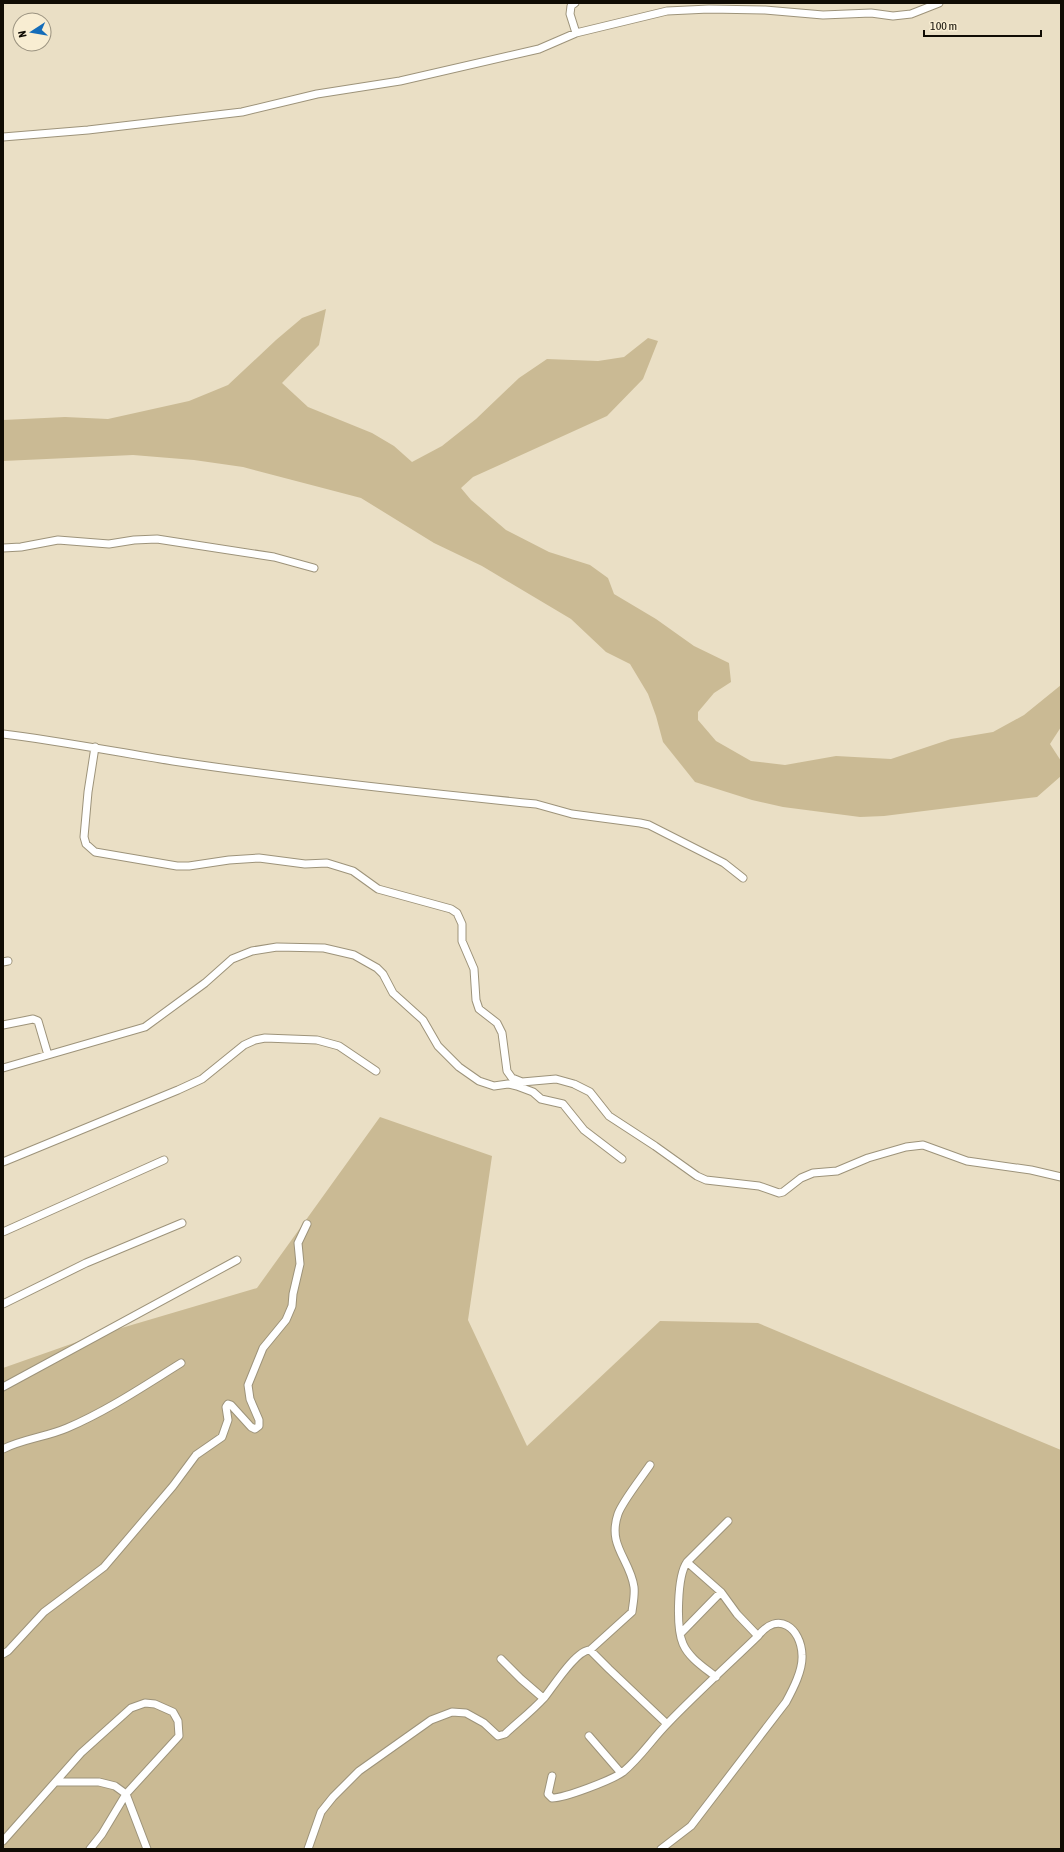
<svg xmlns="http://www.w3.org/2000/svg" width="1064" height="1852" font-family="'Asap Condensed',sans-serif">
  <style>
    .green { fill: #caba94 }
    .lines { fill: none; stroke-linecap: round; stroke-linejoin: round }
    .street-casing { stroke: #9d937a; stroke-width: 9 }
    .street { stroke: #fff; stroke-width: 7 }
  </style>
  <rect width="100%" height="100%" fill="#eadfc5"/>
  <!-- green -->
  <path class="green" d="M326 309 319 345 282 383 308 407 372 433 394 446 412 462 442 446 476 419 519 378 547 359 598 361 624 357 648 338 658 341 643 379 607 416 473 477 461 488 471 500 506 530 549 552 590 565 608 578 614 594 656 619 694 646 729 663 731 682 714 693 698 712V720L716 741 751 761 785 765 836 756 891 759 951 739 993 732 1024 715 1061 685V727L1050 744 1061 761V776L1037 797 884 816 860 817 783 807 752 800 695 782 663 742 656 716 648 694 630 664 606 652 571 619 482 566 434 543 361 498 243 467 194 460 133 455 3 461V420L65 417 108 419 189 401 228 385 276 340 302 318Z
    M380 1117 492 1156 468 1320 527 1446 660 1321 758 1323 1061 1450V1849H3V1368L91 1337 257 1288Z"/>
  <g class="lines">
    <defs>
      <path id="street" d="M575 3 571 6 570 14 576 33
        M3 137 88 130 242 112 317 94 400 81 539 49 576 33 667 11 709 9 765 10 823 15 871 13 893 16 911 14 939 3
        M3 548 21 547 58 540 109 544 134 540 157 539 274 557 314 568
        M3 734C60 741 116 752 173 761 294 779 415 792 536 804L572 814 640 823 649 825 724 863 743 878
        M95 747 88 792 84 837 86 844 95 852 177 866H189L229 860 259 858 305 864 327 863 353 871 378 889 451 909 457 913 462 924V941L474 969 476 1000 479 1009 497 1023 502 1033 507 1071 512 1078 522 1082 556 1079 574 1084 590 1092 609 1116 655 1146 697 1176 706 1180 759 1186 779 1193 783 1192 801 1178 813 1173 837 1171 868 1158 906 1147 923 1145 967 1161 1031 1170 1061 1177
        M3 962 8 961
        M3 1025 33 1019 38 1021 48 1055
        M3 1068 145 1027 205 983 232 959 252 951 277 947 324 948 354 955 377 968 383 974 393 993 423 1020 438 1046 459 1067 479 1081 494 1086 508 1084 517 1086 533 1092 541 1099 563 1104 584 1130 622 1159
        M3 1162 178 1090 202 1079 244 1045 255 1040 265 1038 317 1040 339 1046 376 1071
        M3 1232 164 1160
        M3 1304 86 1263 182 1223
        M3 1387 237 1260
        M3 1449C23 1439 46 1437 67 1428 107 1411 144 1386 181 1363
        M687 1562 728 1521
        M681 1633 721 1592
        M590 1650 632 1612C633 1604 635 1595 634 1587 630 1559 607 1546 618 1514 622 1502 642 1477 650 1465
        M3 1654 8 1651 44 1612 104 1567 173 1486 196 1455 222 1437 228 1420 226 1407 228 1404 231 1405 251 1427 255 1429 259 1426V1420L250 1399 248 1385 263 1348 286 1320 292 1306 293 1294 300 1264 298 1243 307 1224
        M501 1659 521 1679 543 1698
        M716 1677C705 1668 689 1658 683 1644 676 1628 677 1576 687 1562L721 1592 737 1614 758 1636
        M589 1736 621 1773
        M552 1776 548 1794 552 1798C565 1798 612 1780 623 1772 641 1757 652 1739 668 1723 697 1693 728 1665 758 1636 778 1610 801 1628 802 1655 803 1670 793 1689 786 1702L691 1826 661 1849
        M56 1782H99L115 1786 126 1794 147 1849
        M3 1841 81 1753 131 1708 145 1703 155 1704 173 1712 178 1721 179 1736 126 1794 102 1834 90 1849
        M308 1849 321 1812 333 1797 359 1771 431 1720 452 1712 466 1713 484 1723 498 1736 505 1734C518 1722 532 1711 544 1698 553 1687 576 1650 590 1650L609 1669 667 1724"/>
    </defs>
    <!-- street casing -->
    <use href="#street" class="street-casing"/>
    <!-- street -->
    <use href="#street" class="street"/>
  </g>
  <!-- border -->
  <rect width="1064" height="1852" fill="none" stroke="#100c04" stroke-width="8"/>
  <!-- north arrow -->
  <g transform="translate(32 32) rotate(258)"><circle r="19" fill="#f8edd2" stroke="#9b9380"/>
  <path d="M0-3L7 15L0 10L-7 15Z" fill="#146cb9"/>
  <text y="-6" font-size="11" font-weight="bold" text-anchor="middle" fill="#100c04">N</text>
  </g>
  <!-- scale -->
  <path d="M924 30v6h117v-6" fill="none" stroke="#100c04" stroke-width="2"/>
  <text x="930" y="30" font-size="12" fill="#100c04" stroke="#f8edd2" stroke-width="3" paint-order="stroke">100 m</text>
</svg>
